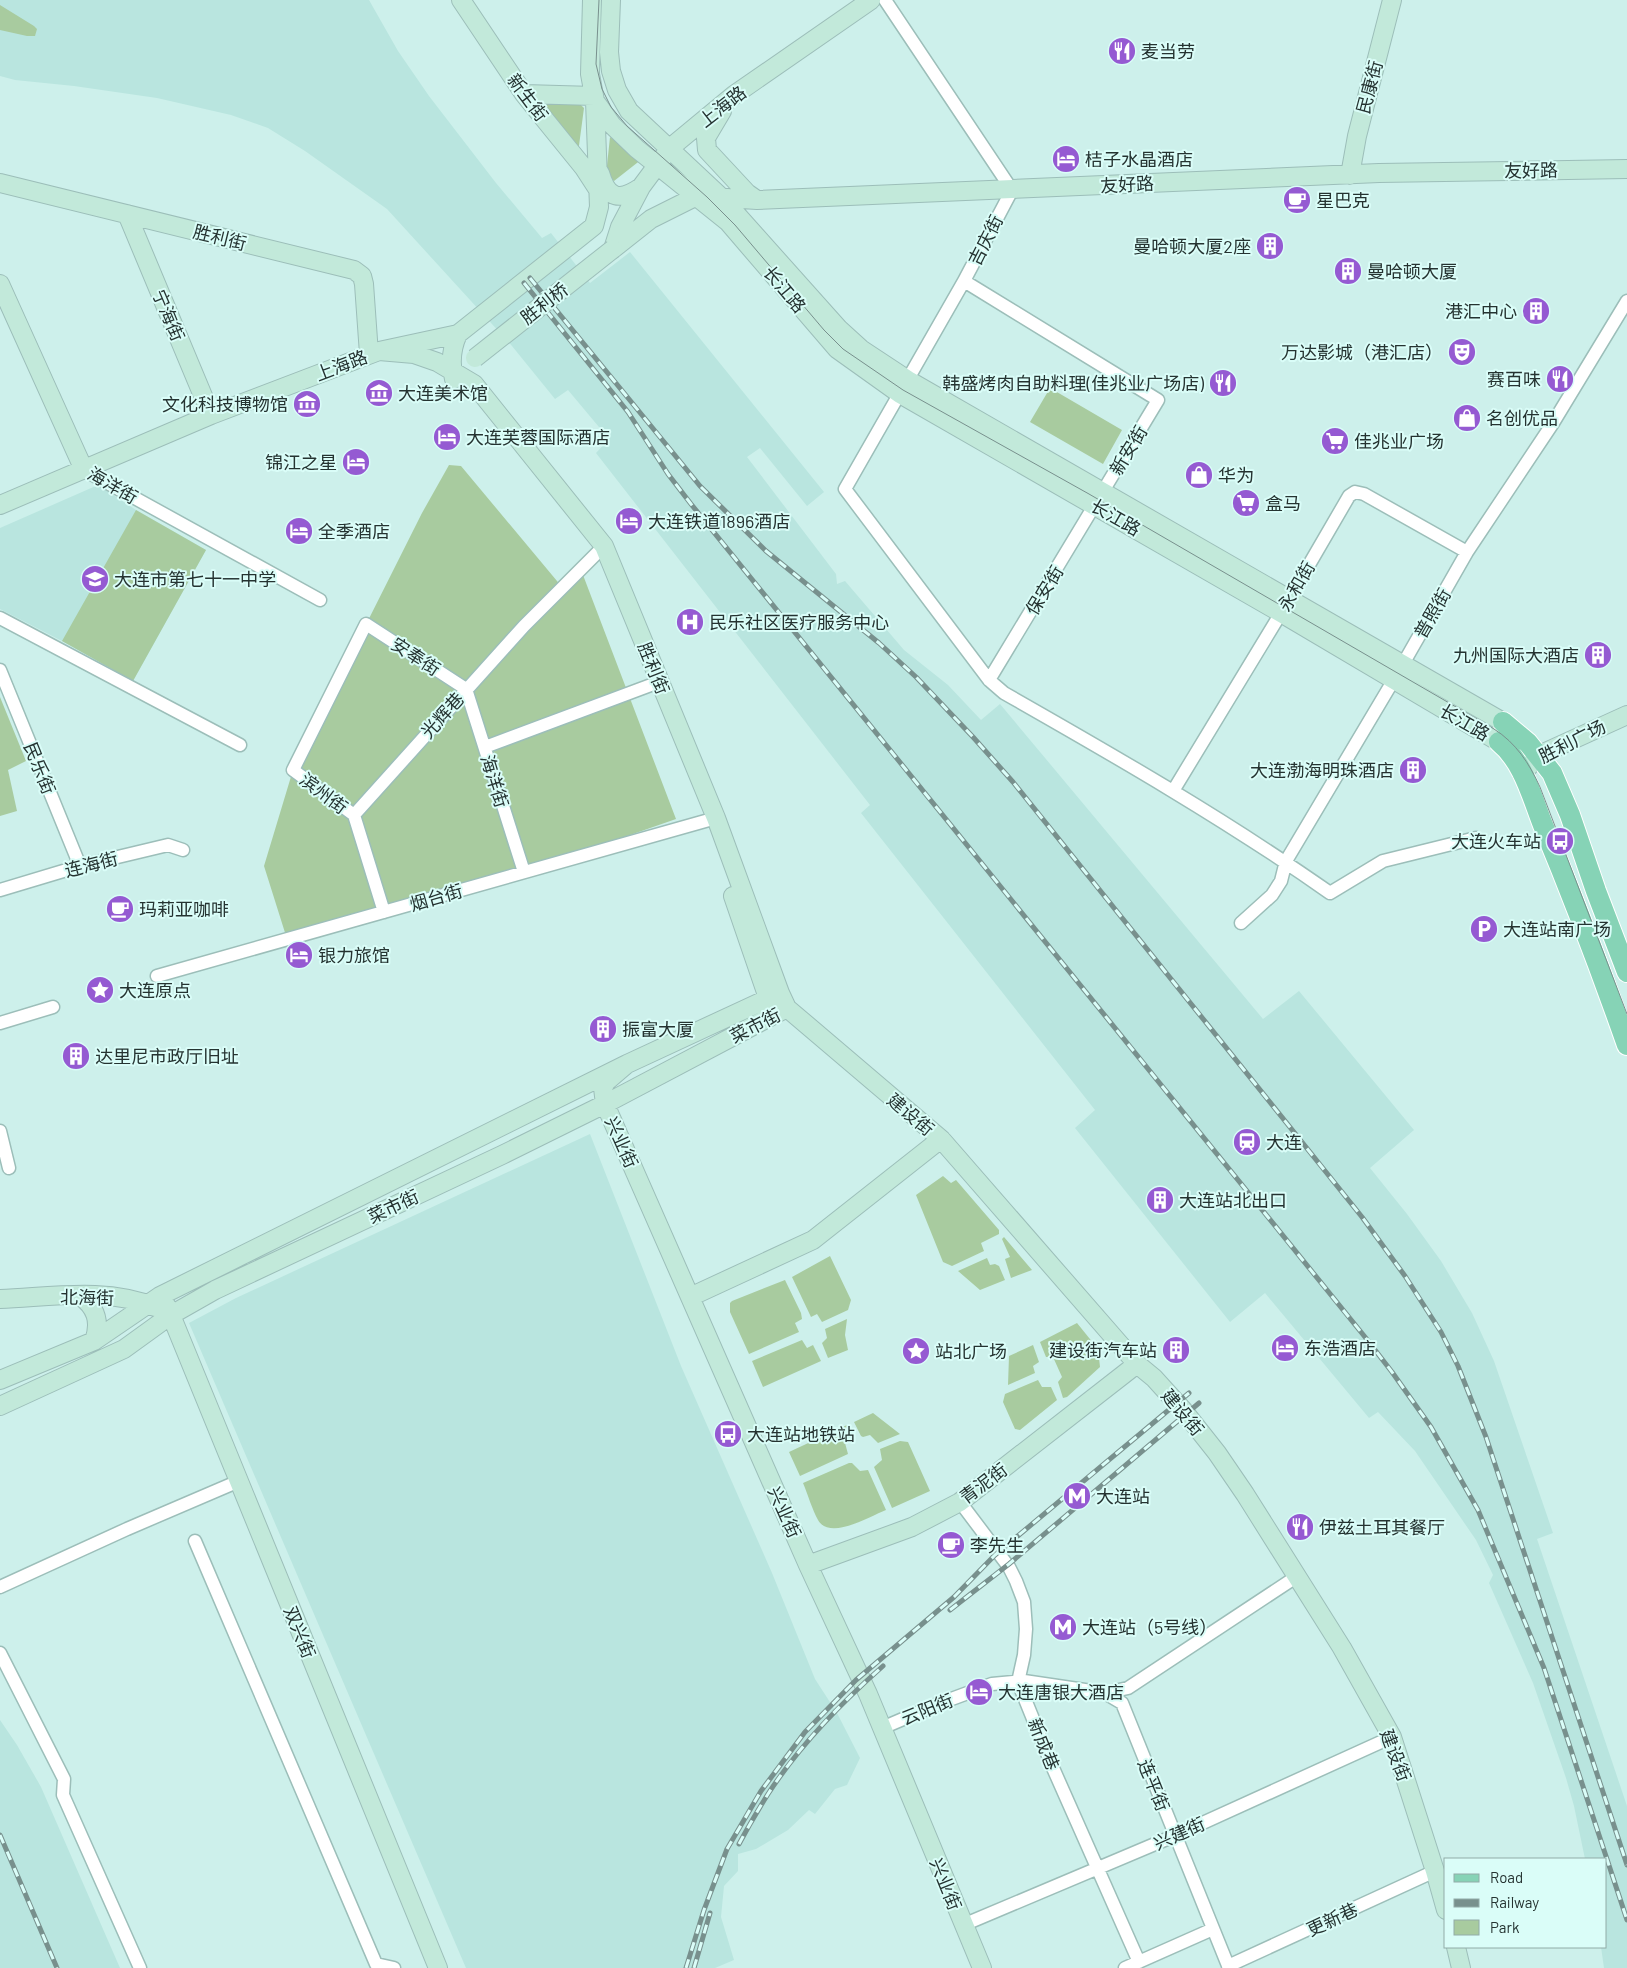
<svg xmlns="http://www.w3.org/2000/svg" width="1627" height="1968" font-family="Barlow,'Noto Sans SC',sans-serif">
  <style>
    .built { fill: #b9e5df }
    .green { fill: #a8cb9f }
    .lines { fill: none; stroke-linecap: round; stroke-linejoin: round }
    .street-casing { stroke: #9cbeb9; stroke-width: 15 }
    .secondary-casing { stroke: #9cbeb9; stroke-width: 20 }
    .primary-casing { stroke: #fff; stroke-width: 22 }
    .street { stroke: #fff; stroke-width: 12 }
    .secondary { stroke: #c2e9da; stroke-width: 18 }
    .primary { stroke: #86d3b6; stroke-width: 20 }
    .tram { stroke: #78908d; stroke-width: 1 }
    .rail-casing { stroke: #78908d; stroke-width: 5 }
    .rail { stroke: #dafdf8; stroke-width: 3; stroke-dasharray: 9; stroke-linecap: butt }
    .secondary-bridge-casing { stroke: #9cbeb9; stroke-width: 20; stroke-linecap: butt }
    .secondary-bridge { stroke: #c2e9da; stroke-width: 18 }
    .labels { text-anchor: middle; dominant-baseline: central; stroke-width: 4; stroke-linejoin: round; paint-order: stroke }
    .poi-label { font-size: 18px; fill: #253331; stroke: #dafdf8; text-anchor: start }
    .street-label { font-size: 18px; fill: #253331; stroke: #dafdf8 }
  </style>
  <rect width="100%" height="100%" fill="#cdf0eb"/>
  <!-- built -->
  <path class="built" d="M0 0H369L398 51 429 96 496 183 542 238 551 233 590 283 630 252 824 492 807 506 760 448 747 457 836 574 837 584 845 581 904 650 948 685 981 720 1000 704 1263 1019 1299 991 1414 1130 1370 1168 1407 1214 1441 1261 1472 1313 1494 1361 1553 1533 1537 1539 1627 1806V1968H1604L1601 1947H1606V1859H1585L1574 1806 1566 1778 1533 1683 1489 1583 1493 1575 1476 1540 1415 1451 1378 1412 1369 1418 1265 1293 1230 1322 1075 1128 1095 1110 861 813 870 805 596 453 609 439 568 390 555 399 512 346 387 209 305 151 268 128 231 115 157 98 74 86 15 80 0 76Z
    M98 485 136 510 206 550 133 681 62 641 0 609V528Z
    M590 1134 681 1366 772 1573 815 1679 837 1713 860 1758 847 1785 835 1789 815 1814 809 1810 788 1830 756 1849 738 1854V1871L724 1886 721 1917 734 1960 715 1968H466L189 1323 236 1298Z
    M0 1720 17 1745 41 1787 120 1968H0Z"/>
  <!-- green -->
  <path class="green" d="M0 5 34 26 37 29 35 36H27L0 30Z
    M540 101H577L584 108 578 153Z
    M610 137 642 159 614 181 606 175Z
    M1050 388 1122 430 1103 464 1030 422Z
    M449 465 461 466 562 587 568 591 583 575 676 819 524 872 287 939 264 866 293 770 422 513Z
    M136 510 206 550 133 681 62 641Z
    M0 697 26 761 8 770 17 811 0 816Z
    M943 1176 951 1183 956 1180 999 1230V1234L981 1243 984 1251 952 1266 943 1262 916 1195Z
    M1004 1237 1032 1270 1011 1278 1005 1259 1010 1257 1002 1239Z
    M830 1256 851 1300 848 1310 822 1322 817 1314 811 1317 792 1277Z
    M987 1258 990 1265 995 1264 999 1266 1005 1280 980 1290 958 1271Z
    M785 1280 801 1313 802 1319 795 1323 799 1332 749 1354 730 1312V1303L732 1301Z
    M847 1319 845 1335 848 1350 828 1358 822 1343 827 1338 825 1329Z
    M1077 1323 1098 1349 1100 1367 1067 1397 1063 1398 1058 1382 1062 1377 1053 1357H1046L1040 1342Z
    M802 1340 807 1348 813 1345 821 1361 763 1387 752 1361Z
    M1033 1345 1039 1362 1033 1366 1035 1373 1008 1385 1009 1356Z
    M1038 1380 1042 1387H1051L1057 1400 1020 1430 1015 1429 1003 1402 1005 1394Z
    M873 1413 900 1434 878 1443 870 1435 863 1437 861 1436 854 1422Z
    M847 1425 853 1437 852 1440 845 1443 848 1454 800 1476 789 1452Z
    M900 1441 908 1442 930 1491 892 1508 874 1467 882 1460 880 1449Z
    M849 1463H852L860 1471 868 1470 886 1510C870 1516 830 1541 818 1520 812 1509 808 1495 803 1483Z"/>
  <g class="lines">
    <defs>
      <path id="street" d="M885 0 1012 190 964 281 845 489 989 680 1004 693C1115 756 1226 820 1330 893L1383 861 1476 838
        M964 281 1158 400 989 680
        M84 470 320 600
        M0 618 240 745
        M0 670 80 866
        M485 747 659 682
        M1173 791 1281 613 1349 496 1355 492 1364 494 1467 552
        M354 815 293 770 366 624 466 689 524 872
        M354 815 524 626 604 546
        M354 815 384 912
        M0 890 80 866 168 845 183 850
        M1241 923 1272 895 1281 881 1286 861 1399 671 1467 552 1553 423 1627 301
        M157 976 716 818
        M0 1023 53 1007
        M0 1131 9 1168
        M960 1502 1009 1567 1016 1581 1024 1602 1026 1629 1024 1655 1018 1682 1053 1768 1139 1962
        M195 1541 376 1964 394 1968
        M0 1587 127 1529 239 1481
        M0 1653 64 1779 63 1795 140 1968
        M1105 1693 1122 1703 1229 1968
        M882 1728 938 1704 992 1684 1024 1681 1105 1693 1128 1688 1296 1577
        M963 1925 1174 1836 1392 1737
        M1228 1966 1435 1871
        M1125 1968 1213 1929"/>
      <path id="secondary" d="M461 0 524 94 584 168 597 188
        M592 0 590 74 595 101 603 112 612 125 637 149 728 222 837 349 900 394 1281 613 1499 742
        M611 0 609 52 611 71 617 90 629 111 722 198 839 329 861 349 908 380 1503 722
        M524 94 594 96
        M722 111 706 138 707 150 747 193 757 200
        M600 173C608 200 620 201 641 187
        M1350 175 1357 136 1392 0
        M0 183 354 270 362 276 364 284 369 354
        M127 214 211 415
        M613 249 651 219 697 196 757 200 1379 173 1627 169
        M613 249 620 227 641 187 670 148 734 95 871 0
        M0 284 84 470
        M379 351 414 354 437 362 474 384 604 546 716 818 780 993 787 1008 941 1139 1137 1364 1154 1378 1183 1410 1217 1453 1245 1494 1342 1648 1392 1737 1435 1871 1446 1910
        M454 379C450 363 451 349 458 334
        M0 505 211 415 379 351 458 334 594 226 599 207 595 101
        M1522 774 1539 755 1627 715
        M733 896 768 998
        M627 1064 606 1082 603 1088 605 1104 808 1565 868 1694 982 1968
        M79 1295C96 1307 101 1321 94 1341
        M690 1297 813 1240 941 1139
        M0 1299C52 1297 106 1287 155 1307
        M166 1305 171 1315 438 1968
        M0 1380 94 1341 160 1296 627 1064 780 993
        M0 1406 124 1349 171 1315 215 1290 502 1155 605 1104 787 1008
        M808 1565 912 1527 960 1502 1137 1364
        M1456 1947 1461 1968"/>
      <path id="primary" d="M1503 722 1528 743 1552 773 1570 815 1596 891 1627 972
        M1499 742C1523 761 1532 797 1543 825 1573 897 1601 971 1627 1045"/>
    </defs>
    <!-- street casing -->
    <use href="#street" class="street-casing"/>
    <!-- secondary casing -->
    <use href="#secondary" class="secondary-casing"/>
    <!-- primary casing -->
    <use href="#primary" class="primary-casing"/>
    <!-- street -->
    <use href="#street" class="street"/>
    <!-- secondary -->
    <use href="#secondary" class="secondary"/>
    <!-- primary -->
    <use href="#primary" class="primary"/>
    <!-- tram -->
    <path class="tram" d="M599 0 596 64 602 89 611 107 627 126 707 197 735 225 824 330 843 349 903 390 1089 494 1494 729C1516 743 1529 763 1540 787L1627 1014"/>
    <defs>
      <path id="rail" d="M530 278 700 486 766 551 879 643 916 677 973 737 1013 782 1362 1217 1405 1276 1441 1332 1458 1366 1486 1437 1627 1865
        M524 283 628 412 668 474 691 504 1365 1337 1392 1372 1431 1427 1478 1510 1544 1668 1627 1920
        M950 1610 1009 1564 1199 1403
        M0 1835 57 1968
        M739 1844C748 1827 758 1810 768 1794 799 1746 840 1704 883 1666
        M686 1968 704 1910 727 1849 761 1791 805 1732 856 1680 954 1597 995 1555 1189 1393
        M694 1968 710 1913"/>
    </defs>
    <!-- rail casing -->
    <use href="#rail" class="rail-casing"/>
    <!-- rail -->
    <use href="#rail" class="rail"/>
    <defs>
      <path id="secondary-bridge" d="M475 358 613 249"/>
    </defs>
    <!-- secondary-bridge casing -->
    <use href="#secondary-bridge" class="secondary-bridge-casing"/>
    <!-- secondary-bridge -->
    <use href="#secondary-bridge" class="secondary-bridge"/>
  </g>
  <!-- icons -->
  <defs>
    <symbol id="restaurant-disc" viewBox="-11 -11 22 22"><circle r="9.5" fill="#955ad2" stroke="#dafdf8"/><path d="M-5-6h1v4h1v-4h1v4h1v-4h1v5L-1.5 .5V6h-2V.5L-5-1ZM5-6V6H3V1.5H1.5Q1.5-4 5-6Z" fill="#fff"/></symbol>
    <symbol id="hotel-disc" viewBox="-11 -11 22 22"><circle r="9.5" fill="#955ad2" stroke="#dafdf8"/><path d="M-6-4.5h1.5V1H6V5H4.5V3h-9V5H-6ZM-4 0a1.8 1.8 0 1 1 3.6 0ZM.5 0V-2.5h3Q6-2.5 6 0Z" fill="#fff"/></symbol>
    <symbol id="cafe-disc" viewBox="-11 -11 22 22"><circle r="9.5" fill="#955ad2" stroke="#dafdf8"/><path d="M-5.5-4.5H6V0H3Q3 3.5 0 3.5H-2.5Q-5.5 3.5-5.5 0ZM3-3.2v2h1.7v-2ZM-6 4.5H4V6H-6Z" fill="#fff"/></symbol>
    <symbol id="building-disc" viewBox="-11 -11 22 22"><circle r="9.5" fill="#955ad2" stroke="#dafdf8"/><path d="M-4-6H4V6H1V3H-1V6H-4ZM-2.5-4.3h1.7v1.8h-1.7ZM.8-4.3h1.7v1.8H.8ZM-2.5-1h1.7V.8h-1.7ZM.8-1h1.7V.8H.8Z" fill="#fff"/></symbol>
    <symbol id="theatre-disc" viewBox="-11 -11 22 22"><circle r="9.5" fill="#955ad2" stroke="#dafdf8"/><path d="M-5-5.5Q0-4 5-5.5V0Q5 5 0 6Q-5 5-5 0ZM-3.3-2.5H-1v1.5H-3.3ZM1-2.5H3.3v1.5H1ZM-2.8 1Q0 5.5 2.8 1Z" fill="#fff"/></symbol>
    <symbol id="museum-disc" viewBox="-11 -11 22 22"><circle r="9.5" fill="#955ad2" stroke="#dafdf8"/><path d="M0-6L6-3V-2H-6V-3ZM-5-1h2V3h-2ZM-1-1h2V3h-2ZM3-1h2V3H3ZM-6 4H6V6H-6Z" fill="#fff"/></symbol>
    <symbol id="shop-disc" viewBox="-11 -11 22 22"><circle r="9.5" fill="#955ad2" stroke="#dafdf8"/><path d="M-5-2.5h2.3a2.7 3.5 0 0 1 5.4 0H5L5.5 6h-11ZM-1.5-2.5h3a1.5 2.3 0 0 0-3 0Z" fill="#fff"/></symbol>
    <symbol id="supermarket-disc" viewBox="-11 -11 22 22"><circle r="9.5" fill="#955ad2" stroke="#dafdf8"/><path d="M-6-5.5h2.5l.6 2H6L4.5 2H-2.5L-4.4-4H-6ZM-1.5 3.2a1.3 1.3 0 1 0 .1 0ZM3 3.2a1.3 1.3 0 1 0 .1 0Z" fill="#fff"/></symbol>
    <symbol id="school-disc" viewBox="-11 -11 22 22"><circle r="9.5" fill="#955ad2" stroke="#dafdf8"/><path d="M0-5L7-2L0 1L-7-2ZM-4 1L0 2.5L4 1V4Q0 6-4 4Z" fill="#fff"/></symbol>
    <symbol id="hospital-disc" viewBox="-11 -11 22 22"><circle r="9.5" fill="#955ad2" stroke="#dafdf8"/><path d="M-5-5h3v3.5h4V-5h3V5h-3V1.5h-4V5h-3Z" fill="#fff"/></symbol>
    <symbol id="bus-disc" viewBox="-11 -11 22 22"><circle r="9.5" fill="#955ad2" stroke="#dafdf8"/><path d="M-5-6H5V4H4V6H2V4H-2V6H-4V4H-5ZM-3.5-4V0h7V-4ZM-3.5 1.2v1.5H-2V1.2ZM2 1.2v1.5H3.5V1.2Z" fill="#fff"/></symbol>
    <symbol id="parking-disc" viewBox="-11 -11 22 22"><circle r="9.5" fill="#955ad2" stroke="#dafdf8"/><path d="M-3.5-5.5H1a3.5 3.5 0 0 1 0 7H-1V5.5H-3.5ZM-1-3.4V-.6H.8a1.4 1.4 0 0 0 0-2.8Z" fill="#fff"/></symbol>
    <symbol id="sight-disc" viewBox="-11 -11 22 22"><circle r="9.5" fill="#955ad2" stroke="#dafdf8"/><path d="M0-6L1.8-2.2L6-1.7L2.9 1.2L3.7 5.4L0 3.3L-3.7 5.4L-2.9 1.2L-6-1.7L-1.8-2.2Z" fill="#fff"/></symbol>
    <symbol id="station-disc" viewBox="-11 -11 22 22"><circle r="9.5" fill="#955ad2" stroke="#dafdf8"/><path d="M-3-6H3Q5-6 5-4V2Q5 4 3 4L4.5 6H3L1.5 4h-3L-3 6H-4.5L-3 4Q-5 4-5 2V-4Q-5-6-3-6ZM-3.5-4v3h7v-3ZM-3.5 1v1.5H-2V1ZM2 1v1.5H3.5V1Z" fill="#fff"/></symbol>
    <symbol id="metro-disc" viewBox="-11 -11 22 22"><circle r="9.5" fill="#955ad2" stroke="#dafdf8"/><path d="M-5.5 5V-5H-3L0 0L3-5H5.5V5H3V-.5L0 4L-3-.5V5Z" fill="#fff"/></symbol>
  </defs>
  <g fill-rule="evenodd">
    <use href="#restaurant-disc" x="1106" y="35" width="32" height="32"/>
    <use href="#hotel-disc" x="1050" y="143" width="32" height="32"/>
    <use href="#cafe-disc" x="1281" y="184" width="32" height="32"/>
    <use href="#building-disc" x="1254" y="230" width="32" height="32"/>
    <use href="#building-disc" x="1332" y="255" width="32" height="32"/>
    <use href="#building-disc" x="1520" y="295" width="32" height="32"/>
    <use href="#theatre-disc" x="1446" y="336" width="32" height="32"/>
    <use href="#restaurant-disc" x="1544" y="363" width="32" height="32"/>
    <use href="#restaurant-disc" x="1207" y="367" width="32" height="32"/>
    <use href="#museum-disc" x="363" y="377" width="32" height="32"/>
    <use href="#museum-disc" x="291" y="388" width="32" height="32"/>
    <use href="#shop-disc" x="1451" y="402" width="32" height="32"/>
    <use href="#hotel-disc" x="431" y="421" width="32" height="32"/>
    <use href="#supermarket-disc" x="1319" y="425" width="32" height="32"/>
    <use href="#hotel-disc" x="340" y="446" width="32" height="32"/>
    <use href="#shop-disc" x="1183" y="459" width="32" height="32"/>
    <use href="#supermarket-disc" x="1230" y="487" width="32" height="32"/>
    <use href="#hotel-disc" x="613" y="505" width="32" height="32"/>
    <use href="#hotel-disc" x="283" y="515" width="32" height="32"/>
    <use href="#school-disc" x="79" y="563" width="32" height="32"/>
    <use href="#hospital-disc" x="674" y="606" width="32" height="32"/>
    <use href="#building-disc" x="1582" y="639" width="32" height="32"/>
    <use href="#building-disc" x="1397" y="754" width="32" height="32"/>
    <use href="#bus-disc" x="1544" y="825" width="32" height="32"/>
    <use href="#cafe-disc" x="104" y="893" width="32" height="32"/>
    <use href="#parking-disc" x="1468" y="913" width="32" height="32"/>
    <use href="#hotel-disc" x="283" y="939" width="32" height="32"/>
    <use href="#sight-disc" x="84" y="974" width="32" height="32"/>
    <use href="#building-disc" x="587" y="1013" width="32" height="32"/>
    <use href="#building-disc" x="60" y="1040" width="32" height="32"/>
    <use href="#station-disc" x="1231" y="1126" width="32" height="32"/>
    <use href="#building-disc" x="1144" y="1184" width="32" height="32"/>
    <use href="#hotel-disc" x="1269" y="1332" width="32" height="32"/>
    <use href="#building-disc" x="1160" y="1334" width="32" height="32"/>
    <use href="#sight-disc" x="900" y="1335" width="32" height="32"/>
    <use href="#bus-disc" x="712" y="1418" width="32" height="32"/>
    <use href="#metro-disc" x="1061" y="1480" width="32" height="32"/>
    <use href="#restaurant-disc" x="1284" y="1511" width="32" height="32"/>
    <use href="#cafe-disc" x="935" y="1529" width="32" height="32"/>
    <use href="#metro-disc" x="1047" y="1611" width="32" height="32"/>
    <use href="#hotel-disc" x="963" y="1676" width="32" height="32"/>
  </g>
  <g class="labels">
    <!-- poi labels -->
    <g class="poi-label">
      <text x="1141" y="51">麦当劳</text>
      <text x="1085" y="159">桔子水晶酒店</text>
      <text x="1316" y="200">星巴克</text>
      <text x="1251" y="246" text-anchor="end">曼哈顿大厦2座</text>
      <text x="1367" y="271">曼哈顿大厦</text>
      <text x="1517" y="311" text-anchor="end">港汇中心</text>
      <text x="1443" y="352" text-anchor="end">万达影城（港汇店）</text>
      <text x="1541" y="379" text-anchor="end">赛百味</text>
      <text x="1204" y="383" text-anchor="end">韩盛烤肉自助料理(佳兆业广场店)</text>
      <text x="398" y="393">大连美术馆</text>
      <text x="288" y="404" text-anchor="end">文化科技博物馆</text>
      <text x="1486" y="418">名创优品</text>
      <text x="466" y="437">大连芙蓉国际酒店</text>
      <text x="1354" y="441">佳兆业广场</text>
      <text x="337" y="462" text-anchor="end">锦江之星</text>
      <text x="1218" y="475">华为</text>
      <text x="1265" y="503">盒马</text>
      <text x="648" y="521">大连铁道1896酒店</text>
      <text x="318" y="531">全季酒店</text>
      <text x="114" y="579">大连市第七十一中学</text>
      <text x="709" y="622">民乐社区医疗服务中心</text>
      <text x="1579" y="655" text-anchor="end">九州国际大酒店</text>
      <text x="1394" y="770" text-anchor="end">大连渤海明珠酒店</text>
      <text x="1541" y="841" text-anchor="end">大连火车站</text>
      <text x="139" y="909">玛莉亚咖啡</text>
      <text x="1503" y="929">大连站南广场</text>
      <text x="318" y="955">银力旅馆</text>
      <text x="119" y="990">大连原点</text>
      <text x="622" y="1029">振富大厦</text>
      <text x="95" y="1056">达里尼市政厅旧址</text>
      <text x="1266" y="1142">大连</text>
      <text x="1179" y="1200">大连站北出口</text>
      <text x="1304" y="1348">东浩酒店</text>
      <text x="1157" y="1350" text-anchor="end">建设街汽车站</text>
      <text x="935" y="1351">站北广场</text>
      <text x="747" y="1434">大连站地铁站</text>
      <text x="1096" y="1496">大连站</text>
      <text x="1319" y="1527">伊兹土耳其餐厅</text>
      <text x="970" y="1545">李先生</text>
      <text x="1082" y="1627">大连站（5号线）</text>
      <text x="998" y="1692">大连唐银大酒店</text>
    </g>
    <!-- street labels -->
    <g class="street-label">
      <text transform="translate(1369 87) rotate(-75)">民康街</text>
      <text transform="translate(528 97) rotate(53)">新生街</text>
      <text transform="translate(722 106) rotate(-38)">上海路</text>
      <text transform="translate(1531 170) rotate(-1)">友好路</text>
      <text transform="translate(1127 184) rotate(-3)">友好路</text>
      <text transform="translate(220 237) rotate(14)">胜利街</text>
      <text transform="translate(985 240) rotate(-63)">吉庆街</text>
      <text transform="translate(785 289) rotate(50)">长江路</text>
      <text transform="translate(544 303) rotate(-38)">胜利桥</text>
      <text transform="translate(169 315) rotate(67)">宁海街</text>
      <text transform="translate(341 365) rotate(-21)">上海路</text>
      <text transform="translate(1128 450) rotate(-59)">新安街</text>
      <text transform="translate(113 485) rotate(30)">海洋街</text>
      <text transform="translate(1116 517) rotate(30)">长江路</text>
      <text transform="translate(1296 586) rotate(-60)">永和街</text>
      <text transform="translate(1044 590) rotate(-59)">保安街</text>
      <text transform="translate(1432 613) rotate(-60)">普照街</text>
      <text transform="translate(416 656) rotate(33)">安奉街</text>
      <text transform="translate(654 668) rotate(68)">胜利街</text>
      <text transform="translate(442 715) rotate(-48)">光辉巷</text>
      <text transform="translate(1465 722) rotate(30)">长江路</text>
      <text transform="translate(1572 741) rotate(-27)">胜利广场</text>
      <text transform="translate(40 768) rotate(68)">民乐街</text>
      <text transform="translate(495 781) rotate(73)">海洋街</text>
      <text transform="translate(324 793) rotate(37)">滨州街</text>
      <text transform="translate(91 864) rotate(-14)">连海街</text>
      <text transform="translate(436 897) rotate(-16)">烟台街</text>
      <text transform="translate(755 1025) rotate(-27)">菜市街</text>
      <text transform="translate(911 1114) rotate(40)">建设街</text>
      <text transform="translate(622 1142) rotate(66)">兴业街</text>
      <text transform="translate(393 1206) rotate(-25)">菜市街</text>
      <text transform="translate(87 1297) rotate(1)">北海街</text>
      <text transform="translate(1183 1412) rotate(50)">建设街</text>
      <text transform="translate(983 1483) rotate(-37)">青泥街</text>
      <text transform="translate(785 1512) rotate(66)">兴业街</text>
      <text transform="translate(300 1632) rotate(68)">双兴街</text>
      <text transform="translate(927 1709) rotate(-22)">云阳街</text>
      <text transform="translate(1044 1744) rotate(68)">新成巷</text>
      <text transform="translate(1396 1755) rotate(69)">建设街</text>
      <text transform="translate(1154 1785) rotate(68)">连平街</text>
      <text transform="translate(1179 1833) rotate(-24)">兴建街</text>
      <text transform="translate(946 1884) rotate(68)">兴业街</text>
      <text transform="translate(1332 1919) rotate(-25)">更新巷</text>
    </g>
  </g>
  <!-- legend -->
  <rect x="1444" y="1858" width="162" height="90" fill="#dafdf8" stroke="#92aca8"/>
  <rect x="1454" y="1874" width="25" height="8" fill="#86d3b6" stroke="#92aca8"/>
  <text x="1490" y="1883" font-size="15" fill="#253331">Road</text>
  <rect x="1454" y="1899" width="25" height="8" fill="#78908d" stroke="#92aca8"/>
  <text x="1490" y="1908" font-size="15" fill="#253331">Railway</text>
  <rect x="1454" y="1920" width="25" height="15" fill="#a8cb9f" stroke="#92aca8"/>
  <text x="1490" y="1933" font-size="15" fill="#253331">Park</text>
</svg>
